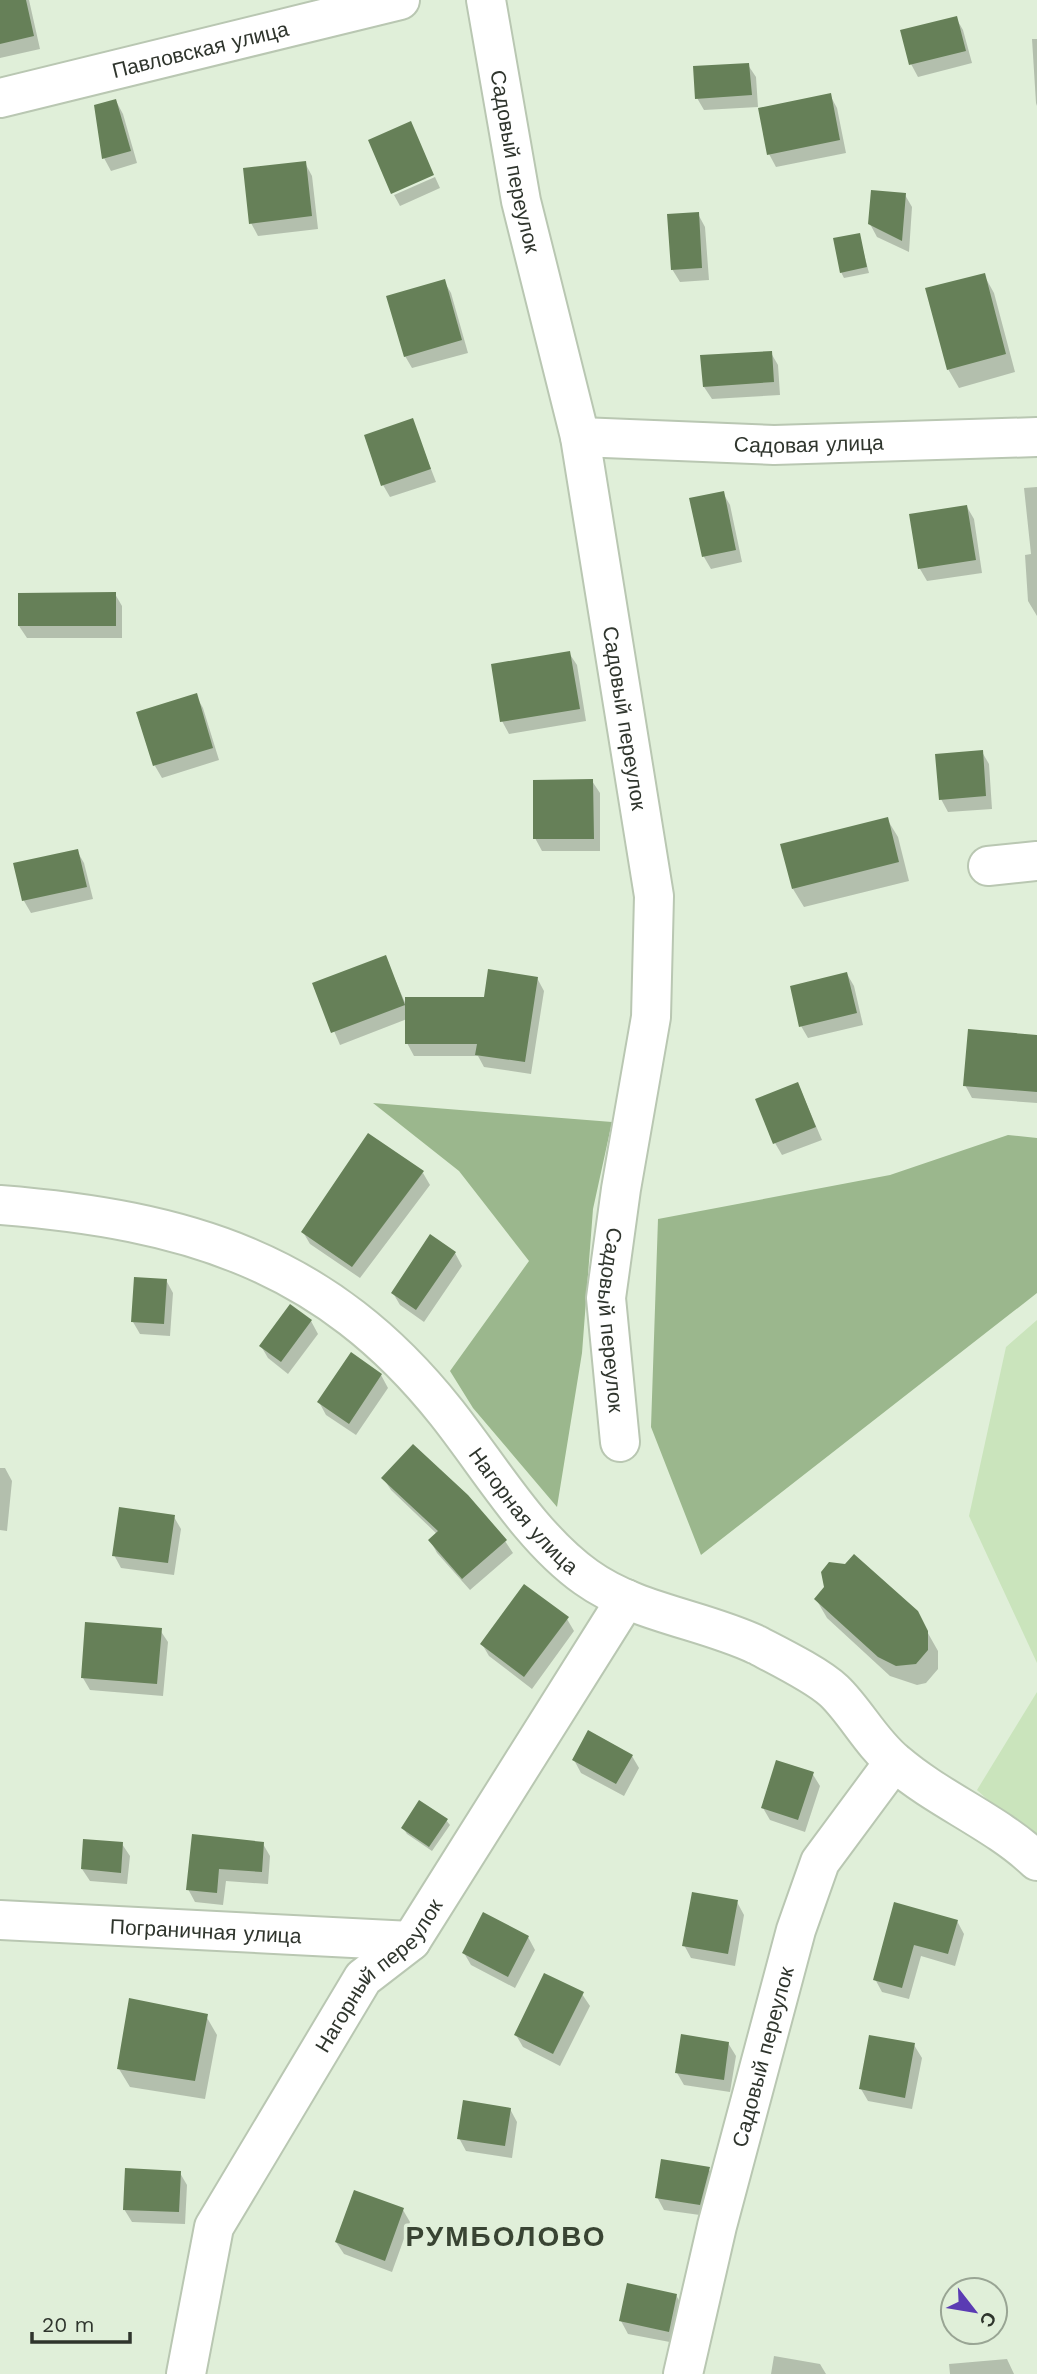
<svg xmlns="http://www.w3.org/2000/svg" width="1037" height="2374" font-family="'Work Sans',sans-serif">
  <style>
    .green { fill: #cae4bc }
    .forest { fill: #9bb78d }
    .shadow { fill: #0003 }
    .building { fill: #668058 }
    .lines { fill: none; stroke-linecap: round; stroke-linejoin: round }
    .minor-casing { stroke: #b9c7b2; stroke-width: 42 }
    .minor { stroke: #fff; stroke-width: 38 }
    .labels { text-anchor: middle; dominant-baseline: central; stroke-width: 7; stroke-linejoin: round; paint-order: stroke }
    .street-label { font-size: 21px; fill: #2f352d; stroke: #e0efd9 }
    .district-label { font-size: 28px; font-weight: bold; letter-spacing: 2px; fill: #394433; stroke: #e0efd9 }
  </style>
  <rect width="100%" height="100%" fill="#e0efd9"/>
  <!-- green -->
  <path class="green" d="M1037 1320V1663L969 1516 1006 1347Z
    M1037 1692V1845L977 1790Z"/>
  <!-- forest -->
  <path class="forest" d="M373 1103 612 1122 593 1209 582 1353 557 1507 473 1408 450 1371 529 1261 459 1171Z
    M1008 1135 1037 1138V1293L701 1555 651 1427 658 1219 890 1175Z"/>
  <!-- shadow -->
  <path class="shadow" d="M0 0H29L40 49 0 58Z
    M956 18 963 30 972 63 918 77 911 64Z
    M1032 39H1037V106L1036 103Z
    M748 65 756 77 758 107 704 110 697 98Z
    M830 95 837 108 846 153 776 167 769 154Z
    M116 101 123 114 137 163 111 171 104 158Z
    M305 163 312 176 318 229 258 236 251 223Z
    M435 177 440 188 400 206 394 195Z
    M905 195 912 207 909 252 877 237 870 224Z
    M698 214 705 227 709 280 680 282 672 269Z
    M859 235 869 273 844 278 841 272Z
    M984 275 994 293 1015 372 959 388 948 369Z
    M444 281 451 293 468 353 412 368 405 356Z
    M771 353 778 365 780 395 712 399 704 387Z
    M412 420 436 482 390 497 383 485Z
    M1037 487V616L1028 601 1025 555 1031 554 1024 488Z
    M723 493 730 505 742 562 711 569 704 557Z
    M967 507 974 519 982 573 927 581 920 569 911 516Z
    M115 594 122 606V638H27L19 626Z
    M569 653 577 665 586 721 509 734 502 721Z
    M196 696 203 708 219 760 162 778 155 766Z
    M982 752 989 764 992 809 948 812 941 799Z
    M592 781 600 793V851H542L535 838Z
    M887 819 898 837 909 881 804 907 793 889Z
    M77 851 84 863 93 899 31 913 24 901 16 865Z
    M385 957 407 1007 486 999 537 978 544 991 531 1074 484 1067 478 1056H414L407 1043V1019L340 1045 314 984Z
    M847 974 854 986 863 1025 808 1038 801 1026Z
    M1037 1037V1103L972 1098 965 1085Z
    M798 1084 822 1140 782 1155 775 1143Z
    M423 1173 430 1185 360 1278 310 1244 303 1232Z
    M455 1253 462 1266 424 1322 400 1305 393 1293Z
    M166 1280 173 1293 170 1336 140 1334 133 1322Z
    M311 1321 318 1334 288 1374 268 1358 261 1346Z
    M381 1375 388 1388 356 1435 326 1415 319 1402Z
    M0 1468H5L12 1481 7 1531 0 1530Z
    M383 1478 505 1541 513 1553 470 1590 437 1553 430 1540 437 1534 391 1490Z
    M174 1517 181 1529 174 1575 121 1568 114 1555Z
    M816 1599 916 1612 938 1651V1669L926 1683 917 1685 890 1676 827 1618Z
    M567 1619 574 1631 532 1689 489 1656 482 1644Z
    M160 1630 168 1642 163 1696 90 1690 83 1678Z
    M632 1756 639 1768 624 1796 581 1773 574 1760Z
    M812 1773 820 1786 805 1832 770 1820 763 1808Z
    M446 1820 450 1825 432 1851 407 1834 403 1828Z
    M194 1836 263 1844 270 1856 268 1884 226 1881 223 1905 195 1902 188 1889Z
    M122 1844 130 1856 127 1884 90 1881 82 1869Z
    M737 1902 744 1915 735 1966 691 1958 684 1945Z
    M896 1904 957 1921 964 1934 955 1966 921 1956 909 1999 882 1992 875 1979Z
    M528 1937 535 1950 515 1988 471 1965 464 1953Z
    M582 1994 590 2006 560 2066 523 2047 516 2035Z
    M206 2016 217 2035 205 2099 130 2087 119 2069Z
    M728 2043 736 2056 730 2092 684 2085 677 2073Z
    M914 2045 922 2058 912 2109 868 2101 861 2089Z
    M510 2109 517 2122 512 2158 466 2151 459 2138Z
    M708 2168 716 2181 707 2216 664 2210 657 2197Z
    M180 2173 187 2185 185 2224 132 2222 124 2209Z
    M403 2210 410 2222 392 2272 344 2254 336 2242Z
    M676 2295 683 2308 675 2343 628 2334 621 2321Z
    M774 2356 820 2364 826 2374H771Z
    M1007 2359 1014 2374H950L949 2364Z"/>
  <!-- building -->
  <path class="building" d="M0 0H26L34 36 0 44Z
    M957 16 966 51 909 65 900 30Z
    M749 63 752 95 695 99 693 66Z
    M831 93 840 140 767 155 758 108Z
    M116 99 131 151 102 159 94 105Z
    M411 121 434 175 391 194 368 140Z
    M306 161 312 216 249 224 243 168Z
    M871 190 906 193 902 241 868 224Z
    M699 212 702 268 671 270 667 214Z
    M860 233 867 267 840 273 833 238Z
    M985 273 1006 354 947 370 925 288Z
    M445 279 462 340 404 357 386 296Z
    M772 351 774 382 703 387 700 355Z
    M413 418 431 469 381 486 364 435Z
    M724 491 736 550 702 557 689 498Z
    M967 505 976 560 918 569 909 514Z
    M116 592V626H18V593Z
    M570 651 580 709 500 722 491 664Z
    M197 693 213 748 153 766 136 712Z
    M983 750 986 796 939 800 935 754Z
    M593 779 594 839H533V780Z
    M888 817 899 862 792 889 780 844Z
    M78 849 87 887 22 901 13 863Z
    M386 955 405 1005 331 1033 312 983Z
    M488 969 538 977 525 1062 475 1055 477 1044H405V997H484Z
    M847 972 857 1013 799 1027 790 986Z
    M968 1029 1037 1035V1092L963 1086Z
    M798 1082 816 1127 773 1144 755 1099Z
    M368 1133 424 1171 352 1267 301 1232Z
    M430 1234 456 1252 416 1310 391 1293Z
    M134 1277 167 1279 164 1324 131 1322Z
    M290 1304 312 1320 281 1362 259 1346Z
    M351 1352 382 1374 349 1424 317 1402Z
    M413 1444 468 1495 507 1540 462 1579 428 1540 438 1531 381 1478Z
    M119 1507 175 1515 168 1563 112 1556Z
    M854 1554 918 1611 928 1631V1650L916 1664 896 1666 878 1657 814 1599 824 1587 821 1572 829 1562 845 1564Z
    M524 1584 569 1617 524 1677 480 1644Z
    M85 1622 162 1628 157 1684 81 1678Z
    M588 1730 633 1755 616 1784 572 1760Z
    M776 1760 814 1772 798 1820 761 1808Z
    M419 1800 448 1819 429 1847 401 1828Z
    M192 1834 264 1842 262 1872 219 1869 217 1893 186 1890Z
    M83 1839 123 1842 121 1873 81 1869Z
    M692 1892 738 1900 728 1954 682 1946Z
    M894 1902 958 1920 948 1954 914 1945 902 1988 873 1980Z
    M483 1912 529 1936 508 1977 462 1953Z
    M544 1973 584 1992 553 2054 514 2035Z
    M129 1998 208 2014 195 2081 117 2069Z
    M681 2034 729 2042 724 2080 675 2073Z
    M869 2035 915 2043 905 2098 859 2089Z
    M463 2100 511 2108 505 2146 457 2139Z
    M661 2159 710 2167 700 2205 655 2198Z
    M125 2168 181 2171 179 2212 123 2210Z
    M354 2190 404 2208 385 2261 335 2242Z
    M627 2283 677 2294 669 2332 619 2321Z"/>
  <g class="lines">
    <defs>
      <g id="minor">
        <path id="s1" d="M486 0 521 201 580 437 654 896 651 1017 621 1189 606 1298 620 1442"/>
        <path id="s2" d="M0 98 400 0"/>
        <path id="s3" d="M580 437 774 445 1037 437"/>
        <path d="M988 866 1037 861"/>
        <path id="s4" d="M0 1205C187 1220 326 1261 446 1412 489 1466 530 1537 586 1577 636 1613 702 1619 757 1645 778 1656 817 1675 834 1691 856 1712 871 1743 896 1763 939 1800 996 1822 1037 1861"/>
        <path id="s5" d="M0 1920 411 1941"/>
        <path id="s6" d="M186 2374 214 2227 363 1978 411 1941 626 1599"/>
        <path id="s7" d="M683 2374 717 2226 796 1930 820 1862 894 1762"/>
      </g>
    </defs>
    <!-- minor casing -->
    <use href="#minor" class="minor-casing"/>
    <!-- minor -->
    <use href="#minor" class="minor"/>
  </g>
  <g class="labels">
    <!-- street labels -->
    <g class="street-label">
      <text stroke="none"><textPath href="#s2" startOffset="206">Павловская улица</textPath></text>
      <text stroke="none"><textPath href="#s1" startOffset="164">Садовый переулок</textPath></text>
      <text stroke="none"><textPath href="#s3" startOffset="229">Садовая улица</textPath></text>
      <text stroke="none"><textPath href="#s1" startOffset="732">Садовый переулок</textPath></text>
      <text stroke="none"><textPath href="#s1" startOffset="1340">Садовый переулок</textPath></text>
      <text stroke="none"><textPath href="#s4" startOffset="634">Нагорная улица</textPath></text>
      <text stroke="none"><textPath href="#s5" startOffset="206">Пограничная улица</textPath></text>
      <text stroke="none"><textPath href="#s6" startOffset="452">Нагорный переулок</textPath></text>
      <text stroke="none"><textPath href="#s7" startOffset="327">Садовый переулок</textPath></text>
    </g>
    <!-- district labels -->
    <g class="district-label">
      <text x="506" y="2236">РУМБОЛОВО</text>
    </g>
  </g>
  <!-- north arrow -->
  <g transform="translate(974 2311) rotate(121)"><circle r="33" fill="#e0efd9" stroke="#99a594" stroke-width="2"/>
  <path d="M0-5L12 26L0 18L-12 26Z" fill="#5a3bb3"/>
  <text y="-10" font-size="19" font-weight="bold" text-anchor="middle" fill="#2f352d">С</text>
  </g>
  <!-- scale -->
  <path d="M32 2332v10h98v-10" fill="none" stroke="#2f352d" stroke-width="3.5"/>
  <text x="42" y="2332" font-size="21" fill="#2f352d" stroke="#e0efd9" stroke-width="5" paint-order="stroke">20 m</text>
</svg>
